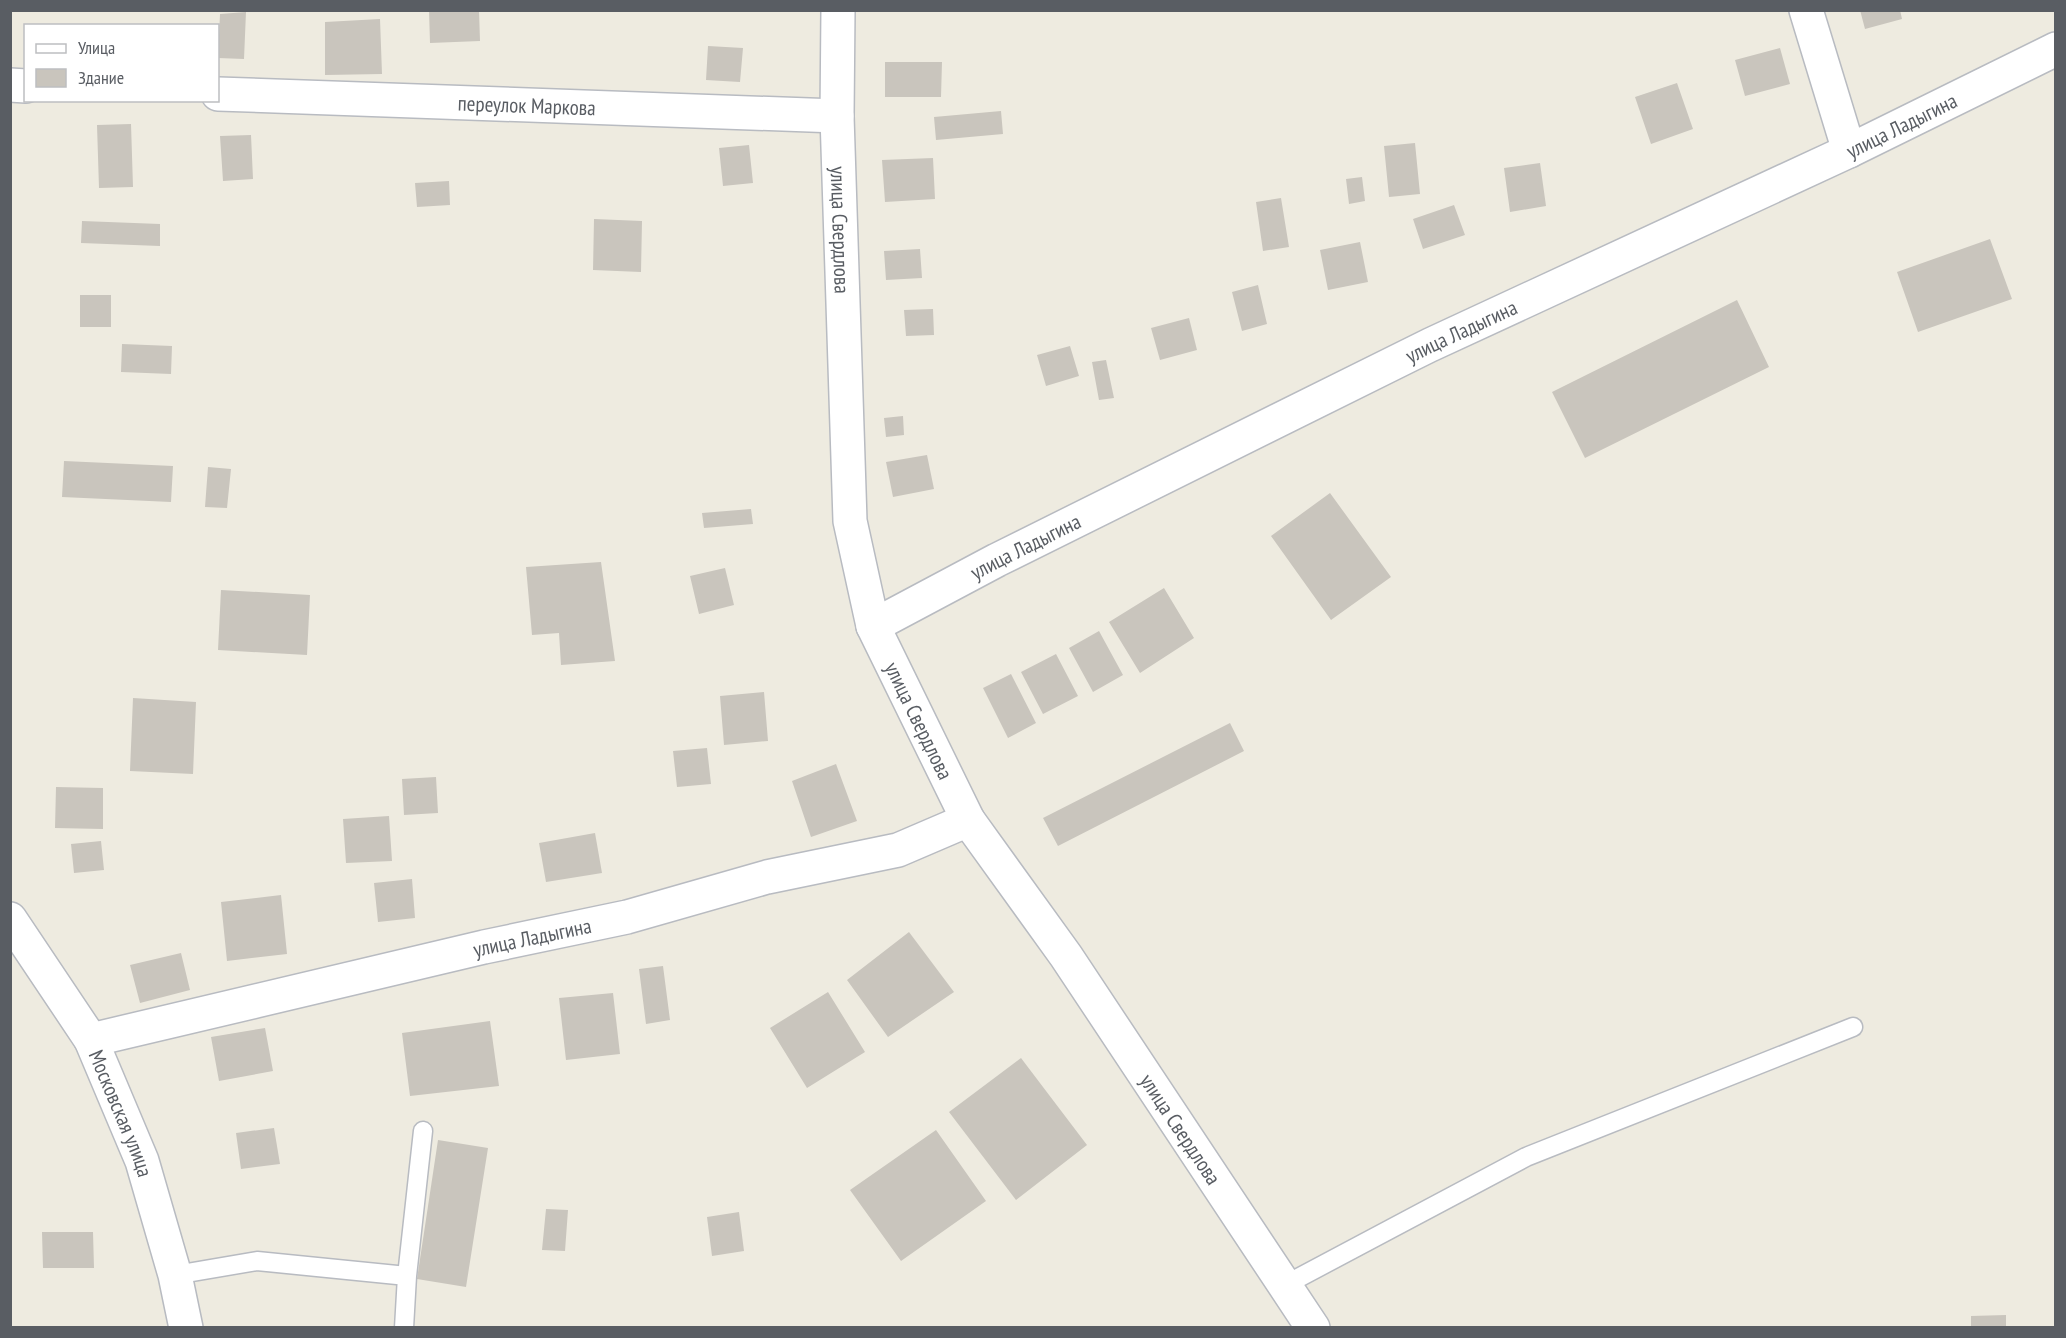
<svg xmlns="http://www.w3.org/2000/svg" width="2066" height="1338" font-family="'PT Sans Narrow',sans-serif">
  <style>
    .building { fill: #c9c5bd }
    .lines { fill: none; stroke-linecap: round; stroke-linejoin: round }
    .service-casing { stroke: #b8bbc1; stroke-width: 21 }
    .minor-casing { stroke: #b8bbc1; stroke-width: 36 }
    .service { stroke: #fff; stroke-width: 18 }
    .minor { stroke: #fff; stroke-width: 33 }
    .labels { text-anchor: middle; dominant-baseline: central; stroke-width: 4.5; stroke-linejoin: round; paint-order: stroke }
    .street-label { font-size: 21px; fill: #595d63; stroke: #fff }
  </style>
  <rect width="100%" height="100%" fill="#eeebe0"/>
  <!-- building -->
  <path class="building" d="M429 10H479L480 41 430 43Z
    M1860 10H1900L1902 19 1865 29Z
    M246 12 244 59 218 58 220 14Z
    M380 19 382 74 325 75V22Z
    M708 46 743 48 740 82 706 80Z
    M1780 48 1790 84 1745 96 1735 60Z
    M885 62H942L941 97H885Z
    M1677 83 1693 129 1651 144 1635 97Z
    M1001 111 1003 134 936 140 934 117Z
    M131 124 133 187 99 188 97 125Z
    M251 135 253 179 223 181 220 136Z
    M1415 143 1420 194 1389 197 1384 146Z
    M749 145 753 183 723 186 719 148Z
    M933 158 935 199 885 202 882 160Z
    M1540 163 1546 206 1510 212 1504 168Z
    M1362 177 1365 201 1349 204 1346 179Z
    M449 181 450 205 417 207 415 183Z
    M1281 198 1289 247 1263 251 1256 202Z
    M1454 205 1465 235 1423 249 1413 219Z
    M594 219 642 221 641 272 593 270Z
    M82 221 160 224V246L81 243Z
    M1990 239 2012 299 1918 332 1897 272Z
    M1360 242 1368 282 1328 290 1320 250Z
    M920 249 922 278 886 280 884 251Z
    M1258 285 1267 324 1242 331 1232 292Z
    M80 295H111V327H80Z
    M1737 300 1769 367 1585 458 1552 392Z
    M933 309 934 335 906 336 904 310Z
    M1189 318 1197 350 1160 360 1151 328Z
    M122 344 172 346 171 374 121 372Z
    M1070 346 1079 376 1046 386 1037 355Z
    M1106 360 1114 398 1099 400 1092 362Z
    M903 416 904 435 886 437 884 418Z
    M927 455 934 489 893 497 886 462Z
    M64 461 173 466 171 502 62 497Z
    M208 467 231 469 227 508 205 507Z
    M1330 493 1391 577 1331 620 1271 536Z
    M751 509 753 524 704 528 702 513Z
    M601 562 615 661 561 665 559 633 532 635 526 567Z
    M725 568 734 605 699 614 690 576Z
    M1164 588 1194 638 1140 673 1109 622Z
    M221 590 310 595 307 655 218 650Z
    M1099 631 1123 675 1093 692 1069 648Z
    M1056 654 1078 696 1043 714 1021 672Z
    M1011 674 1036 723 1008 738 983 688Z
    M764 692 768 741 724 745 720 696Z
    M133 698 196 702 193 774 130 771Z
    M1230 723 1244 751 1058 846 1043 818Z
    M707 748 711 784 677 787 673 751Z
    M836 764 857 821 811 837 792 781Z
    M436 777 438 813 404 815 402 779Z
    M56 787 103 788V829L55 828Z
    M389 816 392 861 346 863 343 819Z
    M595 833 602 873 546 882 539 843Z
    M101 841 104 870 74 873 71 844Z
    M412 879 415 918 378 922 374 883Z
    M281 895 287 954 227 961 221 902Z
    M909 932 954 992 888 1037 847 980Z
    M181 953 190 990 140 1003 130 965Z
    M663 966 670 1020 646 1024 639 969Z
    M828 992 865 1052 807 1088 770 1028Z
    M613 993 620 1054 566 1060 559 998Z
    M490 1021 499 1086 410 1096 402 1033Z
    M265 1028 273 1071 219 1081 211 1037Z
    M1021 1058 1087 1145 1016 1200 949 1112Z
    M274 1128 280 1164 241 1169 236 1133Z
    M936 1130 986 1201 901 1261 850 1190Z
    M438 1140 488 1148 466 1287 417 1279Z
    M546 1209 568 1210 565 1251 542 1250Z
    M739 1212 744 1251 712 1256 707 1217Z
    M42 1232H93L94 1268H43Z
    M2006 1315V1328H1971V1316Z"/>
  <g class="lines">
    <defs>
      <path id="service" d="M175 1275 257 1261 407 1276
        M1285 1285 1526 1157 1853 1027
        M404 1328 407 1276 423 1131"/>
      <g id="minor">
        <path id="s1" d="M838 10 837 116 850 521 873 626 968 820 1066 956 1313 1328"/>
        <path d="M1806 10 1849 151"/>
        <path d="M10 85 26 86"/>
        <path id="s2" d="M218 94 837 116"/>
        <path id="s3" d="M873 626 997 560 1430 345 1849 151 2056 49"/>
        <path id="s4" d="M10 919 91 1040 142 1161 175 1275 186 1328"/>
        <path id="s5" d="M91 1040 484 947 627 917 767 877 898 850 968 820"/>
      </g>
    </defs>
    <!-- service casing -->
    <use href="#service" class="service-casing"/>
    <!-- minor casing -->
    <use href="#minor" class="minor-casing"/>
    <!-- service -->
    <use href="#service" class="service"/>
    <!-- minor -->
    <use href="#minor" class="minor"/>
  </g>
  <g class="labels">
    <!-- street labels -->
    <g class="street-label">
      <text stroke="none"><textPath href="#s2" startOffset="309">переулок Маркова</textPath></text>
      <text stroke="none"><textPath href="#s3" startOffset="1144">улица Ладыгина</textPath></text>
      <text stroke="none"><textPath href="#s1" startOffset="220">улица Свердлова</textPath></text>
      <text stroke="none"><textPath href="#s3" startOffset="658">улица Ладыгина</textPath></text>
      <text stroke="none"><textPath href="#s3" startOffset="172">улица Ладыгина</textPath></text>
      <text stroke="none"><textPath href="#s1" startOffset="724">улица Свердлова</textPath></text>
      <text stroke="none"><textPath href="#s5" startOffset="453">улица Ладыгина</textPath></text>
      <text stroke="none"><textPath href="#s4" startOffset="225">Московская улица</textPath></text>
      <text stroke="none"><textPath href="#s1" startOffset="1210">улица Свердлова</textPath></text>
    </g>
  </g>
  <!-- border -->
  <rect width="2066" height="1338" fill="none" stroke="#595d63" stroke-width="24"/>
  <!-- legend -->
  <rect x="24" y="24" width="195" height="78" fill="#ffffff" stroke="#bdbec1" stroke-width="1.5"/>
  <rect x="36" y="44" width="30" height="9" fill="#ffffff" stroke="#bdbec1" stroke-width="1.5"/>
  <text x="78" y="54" font-size="18" fill="#595d63">Улица</text>
  <rect x="36" y="69" width="30" height="18" fill="#c9c5bd" stroke="#bdbec1" stroke-width="1.5"/>
  <text x="78" y="84" font-size="18" fill="#595d63">Здание</text>
</svg>
